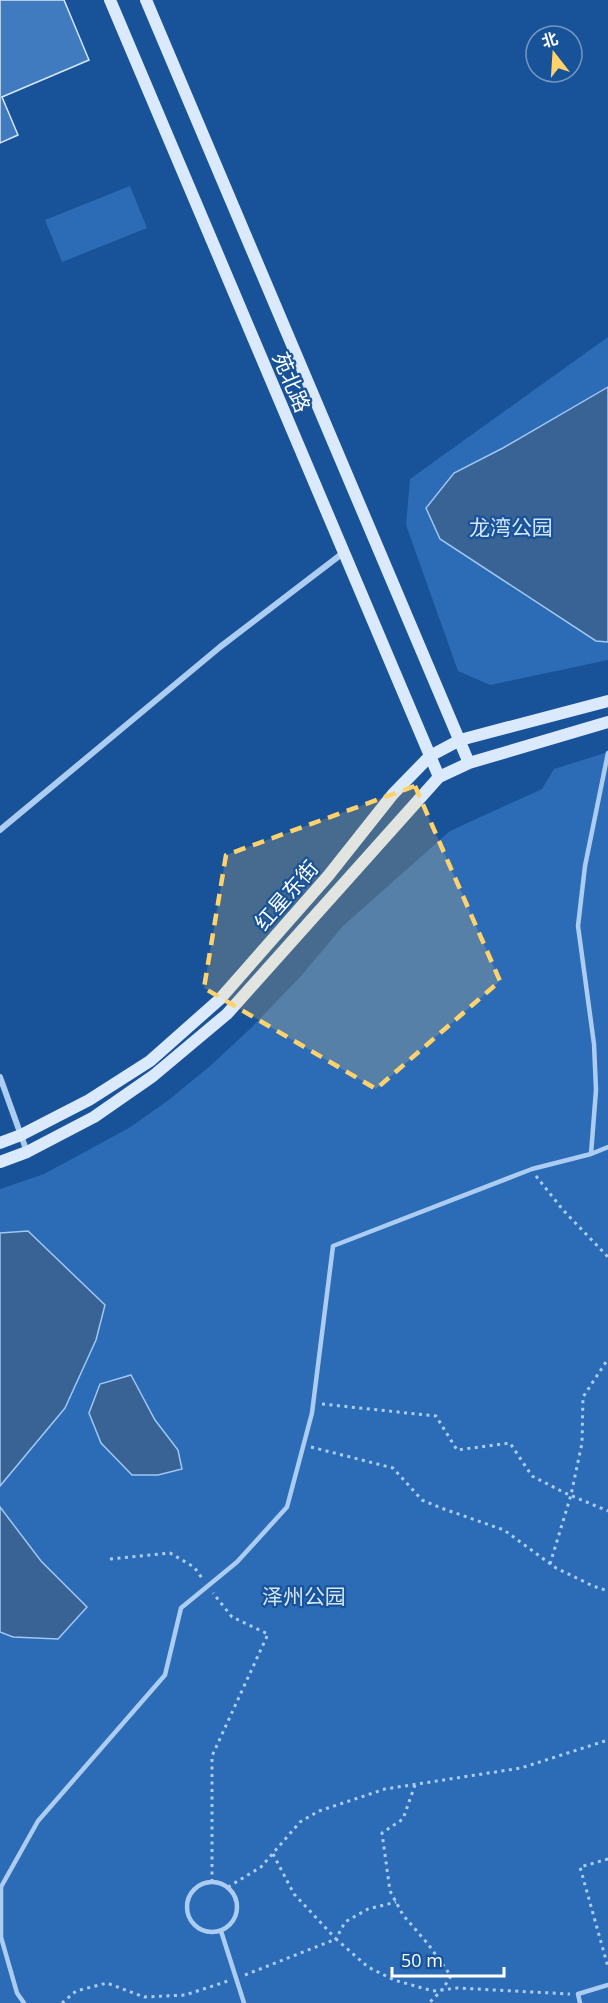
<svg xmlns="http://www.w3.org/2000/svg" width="608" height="2003" font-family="'Open Sans','Noto Sans SC',sans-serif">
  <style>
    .green { fill: #2c6cb6 }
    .water { fill: #396295; stroke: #9fc7f3; stroke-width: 1.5 }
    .building { fill: #417bbf; stroke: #d4e6fc; stroke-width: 1.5 }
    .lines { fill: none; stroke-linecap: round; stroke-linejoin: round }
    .path { stroke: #acccf1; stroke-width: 3; stroke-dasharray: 3 4.5; stroke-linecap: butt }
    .service { stroke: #acccf1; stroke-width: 4.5 }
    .minor { stroke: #acccf1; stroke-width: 6 }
    .secondary { stroke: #dbe9fc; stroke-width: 12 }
    .marked { fill: #ffd26c; fill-opacity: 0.2; stroke: #ffd26c; stroke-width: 4.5; stroke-dasharray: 12 8; stroke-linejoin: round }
    .labels { text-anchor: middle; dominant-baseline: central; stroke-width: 4.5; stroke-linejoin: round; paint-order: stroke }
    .street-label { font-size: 21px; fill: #fff; stroke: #185298 }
    .park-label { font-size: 21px; fill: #d4e6fc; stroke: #185298 }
  </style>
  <rect width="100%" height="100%" fill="#185298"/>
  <!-- green -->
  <path class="green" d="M130 186 147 228 62 262 45 220Z
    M608 337V660L490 685 458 671 406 525 410 479Z
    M608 752V2003H0V1189L44 1174 129 1128 166 1102 209 1067 251 1028 301 976 343 926 450 831 542 789 554 769Z"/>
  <!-- water -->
  <path class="water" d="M608 387V642L596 641 440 539 426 508 454 473 503 448Z
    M28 1231 105 1305 96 1340 65 1408 0 1486V1233Z
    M131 1375 155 1420 178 1450 182 1469 158 1475H132L101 1443 89 1413 100 1384Z
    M0 1507 41 1561 87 1607 58 1639 13 1637 0 1632Z"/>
  <!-- building -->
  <path class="building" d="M0 0H64L89 60 2 97 18 135 0 143Z"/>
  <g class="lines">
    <!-- path -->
    <path class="path" d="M536 1176 563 1210 608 1257
      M322 1404 436 1416 457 1450 510 1443 532 1476 565 1493 608 1511
      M311 1447 393 1468 422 1500 441 1508 504 1530 556 1568 593 1586 608 1591
      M110 1559 170 1553 194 1567 202 1578
      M550 1564 571 1495 582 1443 583 1397 608 1359
      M415 1785 403 1819 382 1833 390 1891 403 1915 428 1944 451 1976 442 1990 429 2003
      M273 1854 294 1894 336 1939 345 1922 368 1909 396 1902
      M608 1859 580 1867 608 1967
      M212 1882V1756L268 1634 232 1617 213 1593
      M228 1887 261 1867 300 1822 319 1811 385 1789 521 1768 608 1740
      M245 1975 336 1939 368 1967 394 1980 433 1991 457 1988 570 1994
      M62 2003 76 1991 107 1983 144 1997 185 1995 228 1981"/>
    <!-- service -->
    <path class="service" d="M591 1154 608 1147
      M187 1907a25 25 0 1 1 50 0a25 25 0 1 1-50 0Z
      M221 1931 244 2003
      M24 2003 17 1993 1 1937V1887L38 1821 165 1675 181 1608 237 1562 287 1507 312 1413 333 1246 532 1169 591 1154 596 1090 594 1044 578 926 585 866 608 753
      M580 2003 578 1994 608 1985"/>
    <!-- minor -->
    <path class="minor" d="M0 830 220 647 343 553
      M0 1077 27 1152"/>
    <!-- secondary -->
    <path class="secondary" d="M110 0 439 777
      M146 0 469 763
      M0 1143 21 1135 89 1100 150 1061 220 999 328 876 393 794 430 756 460 740 608 701
      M0 1162 27 1152 94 1117 153 1076 227 1014 439 777 469 763 608 722"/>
  </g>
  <!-- marked area -->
  <path class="marked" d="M415 786 500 981 376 1089 204 988 226 855Z"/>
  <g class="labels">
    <!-- street labels -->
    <g class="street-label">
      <text transform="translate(292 382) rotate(67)">苑北路</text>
      <text transform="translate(286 895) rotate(-49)">红星东街</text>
    </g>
    <!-- park labels -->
    <g class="park-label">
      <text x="511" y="527">龙湾公园</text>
      <text x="304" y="1596">泽州公园</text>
    </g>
  </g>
  <!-- north arrow -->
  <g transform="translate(554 54) rotate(343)"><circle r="28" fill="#185298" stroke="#7497c1" stroke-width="1.5"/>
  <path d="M0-4.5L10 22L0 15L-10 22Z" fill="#ffd26c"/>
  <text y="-9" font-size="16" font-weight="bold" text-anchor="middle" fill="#ffffff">北</text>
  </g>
  <!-- scale -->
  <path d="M392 1967v9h112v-9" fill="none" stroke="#ffffff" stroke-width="3"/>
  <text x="401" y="1967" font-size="18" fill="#ffffff" stroke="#185298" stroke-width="4.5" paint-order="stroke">50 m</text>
</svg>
